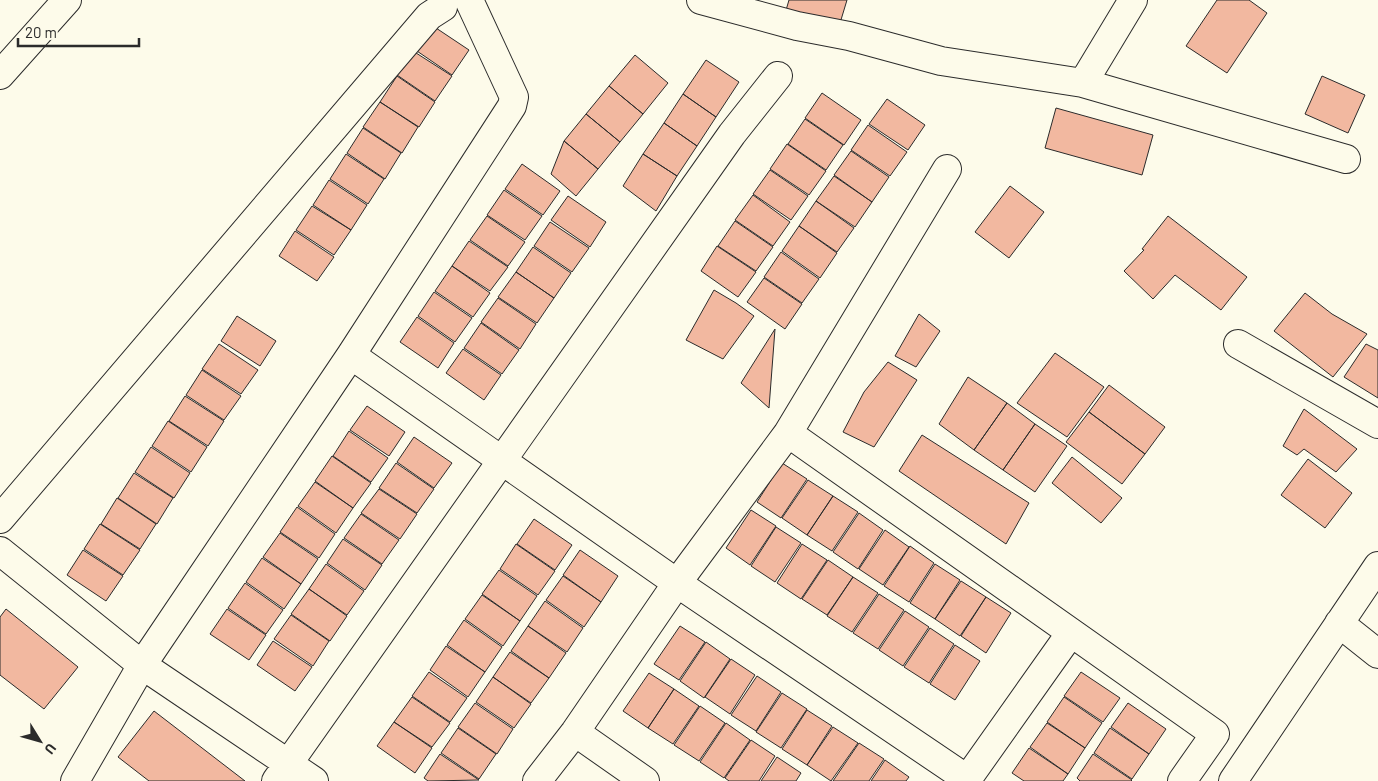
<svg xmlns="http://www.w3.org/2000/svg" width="1378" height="781" font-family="Barlow,sans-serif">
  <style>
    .building { fill: #f2b8a0; stroke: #2b2b2b }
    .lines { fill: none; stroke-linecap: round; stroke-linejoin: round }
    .minor-casing { stroke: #2b2b2b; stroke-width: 30 }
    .minor { stroke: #fdfbea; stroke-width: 28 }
  </style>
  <rect width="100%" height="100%" fill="#fdfbea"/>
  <!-- building -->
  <path class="building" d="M789 0H847L837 33 784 17Z
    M1217 0H1249L1267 13 1227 73 1186 46Z
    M430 24 469 50 452 75 414 49Z
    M413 51 452 76 435 101 397 75Z
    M635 55 668 83 643 114 609 86Z
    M706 60 739 82 716 117 683 94Z
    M397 76 435 102 419 127 380 102Z
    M1322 76 1365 95 1348 133 1305 114Z
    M609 86 643 114 620 142 586 114Z
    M822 93 861 120 844 145 805 118Z
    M683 94 716 117 697 146 664 123Z
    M887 99 925 125 908 150 869 124Z
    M380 102 418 127 402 153 363 127Z
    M1056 108 1153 135 1142 175 1045 148Z
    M586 114 620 142 598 169 564 141Z
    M805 119 843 145 826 170 788 144Z
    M664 123 697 146 677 176 643 154Z
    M868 125 907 152 890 176 851 150Z
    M363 128 401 153 385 179 347 153Z
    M564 141 598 169 576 196 551 174Z
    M787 144 826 171 809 195 770 169Z
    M851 151 889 177 872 202 834 175Z
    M346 154 384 179 368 204 330 179Z
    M643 154 677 176 656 211 623 186Z
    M522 164 560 191 543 215 505 189Z
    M770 170 808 196 791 220 753 194Z
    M834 176 872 202 855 227 816 201Z
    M329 180 367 205 351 230 313 205Z
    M1010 186 1044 212 1009 258 975 232Z
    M504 190 542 216 525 240 487 215Z
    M753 195 790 222 773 246 735 220Z
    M568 196 606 222 590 247 551 220Z
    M816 201 854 228 837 252 799 226Z
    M312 206 351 230 334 255 296 230Z
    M487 216 525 242 508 266 470 240Z
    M1168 216 1247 277 1221 310 1175 275 1153 299 1124 271 1144 250 1142 249Z
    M735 221 773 247 756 271 718 246Z
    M550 222 589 248 572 272 534 246Z
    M799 226 837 253 820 278 782 251Z
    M295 231 334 257 317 281 279 256Z
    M469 241 508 267 490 291 452 266Z
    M717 246 756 272 738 297 701 271Z
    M533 247 571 273 554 298 516 272Z
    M781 252 819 279 802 303 764 277Z
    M452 266 490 293 473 317 435 291Z
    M516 272 554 298 537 323 498 297Z
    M764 278 802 304 785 329 747 302Z
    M714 290 736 303 754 316 723 359 686 340Z
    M434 292 472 318 455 342 418 316Z
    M1305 293 1332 314 1367 334 1333 377 1274 331Z
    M498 298 536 324 520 349 481 322Z
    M919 314 940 331 916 367 895 356Z
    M237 316 276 341 260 366 221 341Z
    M417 317 454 343 438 368 400 342Z
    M481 323 519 350 502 374 464 348Z
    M775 329 769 408 741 383Z
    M219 344 258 370 241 394 202 369Z
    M1366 344 1378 350V398L1344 377Z
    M463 349 501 375 484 400 446 373Z
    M1055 353 1104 387 1067 437 1017 403Z
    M888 362 917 380 874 447 843 432 864 392Z
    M202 370 241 396 224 420 186 395Z
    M968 377 1007 403 974 450 939 424Z
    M1109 385 1165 427 1145 454 1089 412Z
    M185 396 224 421 208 446 169 421Z
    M1007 403 1035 424 1003 470 974 450Z
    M367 406 405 432 389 456 350 430Z
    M1304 409 1357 449 1336 472 1304 449 1297 455 1283 446Z
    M1089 412 1145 454 1122 484 1066 442Z
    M168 421 207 447 191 472 152 446Z
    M1035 424 1067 446 1035 492 1003 470Z
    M349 431 388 458 371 482 333 456Z
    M922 435 1029 503 1006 544 899 471Z
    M414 437 452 463 434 488 397 462Z
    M151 447 190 473 174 498 135 472Z
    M332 456 371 483 353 508 315 481Z
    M1072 457 1122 498 1101 523 1052 483Z
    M1308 459 1352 493 1325 528 1281 495Z
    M396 463 434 489 417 513 379 488Z
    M782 463 807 479 781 518 757 502Z
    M134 473 173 498 157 524 118 498Z
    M808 480 833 496 807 535 782 518Z
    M315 482 353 508 336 533 298 506Z
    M379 489 417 514 400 539 361 513Z
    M833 496 858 512 832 551 807 535Z
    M117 498 156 524 140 549 101 524Z
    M297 507 335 534 319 558 280 532Z
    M751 510 776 526 750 565 726 548Z
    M859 513 883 530 858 569 833 552Z
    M361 514 399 540 382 564 344 538Z
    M534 519 572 545 555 570 517 544Z
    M100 524 140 550 123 575 84 549Z
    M776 527 801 543 775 582 751 566Z
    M885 530 909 547 883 585 859 569Z
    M280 533 318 559 301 584 263 557Z
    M343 539 382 565 365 590 327 563Z
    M516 544 555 571 538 595 500 569Z
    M802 544 827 560 801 599 777 583Z
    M910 546 934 563 909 602 884 586Z
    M83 550 123 576 106 601 67 575Z
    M580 550 618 576 601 602 563 575Z
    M262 558 301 584 284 609 246 582Z
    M828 560 853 577 827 615 802 599Z
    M326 564 364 591 347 615 309 589Z
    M935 564 960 580 935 619 910 603Z
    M499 570 537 596 520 621 482 594Z
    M563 576 601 602 584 627 546 600Z
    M853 577 878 593 852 632 827 616Z
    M961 581 986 597 960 636 935 619Z
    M245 583 283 610 266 634 228 608Z
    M309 589 347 616 330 641 291 614Z
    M879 594 904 610 878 649 853 633Z
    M482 595 520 621 503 646 465 619Z
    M986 597 1011 613 986 653 961 636Z
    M545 601 583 628 567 652 528 626Z
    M6 609 78 667 44 709 0 675V617Z
    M227 609 266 635 249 660 210 634Z
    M905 611 929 627 903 666 879 650Z
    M291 615 329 641 313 666 274 639Z
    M464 620 502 647 485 672 447 645Z
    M528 626 566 653 549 678 511 651Z
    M680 626 705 642 679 680 654 664Z
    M930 628 954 644 929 683 904 667Z
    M273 641 312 667 295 691 257 665Z
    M706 642 730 659 704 698 680 681Z
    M955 645 980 661 955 700 930 684Z
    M446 646 485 672 468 697 430 670Z
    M510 652 549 678 531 703 493 677Z
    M731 659 755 675 730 714 705 697Z
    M429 672 467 698 450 722 412 696Z
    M1081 672 1120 698 1103 722 1064 696Z
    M649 673 674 689 648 728 623 711Z
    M757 676 781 692 756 731 731 715Z
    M493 677 531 704 514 728 476 702Z
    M674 689 699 706 673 744 648 728Z
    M782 693 807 709 781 748 756 732Z
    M412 697 450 723 432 747 394 722Z
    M1064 697 1102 723 1085 748 1047 722Z
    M475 703 513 729 497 754 458 727Z
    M1128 703 1166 729 1149 754 1111 727Z
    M700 706 725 723 699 761 674 745Z
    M807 710 832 726 807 765 782 749Z
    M154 711 245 781H149L118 757Z
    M394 722 432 748 415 773 377 746Z
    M726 723 750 740 724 778 700 762Z
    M1047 723 1085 748 1068 774 1030 747Z
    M833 727 858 743 831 781 807 765Z
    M458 728 496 754 479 779 441 753Z
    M1110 728 1149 754 1132 779 1094 753Z
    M751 740 775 756 759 781H729L725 778Z
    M859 743 884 759 869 781H833Z
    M1029 748 1068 774 1063 781H1024L1012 773Z
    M440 754 479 780 428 781 424 778Z
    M1093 754 1132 780 1131 781H1080L1077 778Z
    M777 757 801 773 796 781H761Z
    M885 760 909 777 906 781H871Z"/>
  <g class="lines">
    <defs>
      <path id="minor" d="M701 0 797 26 849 36 941 61 1083 83 1133 0
        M0 75 67 0
        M1083 83 1346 159
        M1238 344 1378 424
        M351 355 677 583 967 779
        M788 433 1215 734 1182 781
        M0 519 429 16 443 7
        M0 551 142 665 314 781
        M1339 623 1378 654
        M575 732 645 781
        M75 781 142 665 351 355 512 106 514 97 469 0
        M276 781 732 134 778 76
        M537 781 575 732 677 583 788 433 947 169
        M966 781 1070 634
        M1233 781 1378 566"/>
    </defs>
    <!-- minor casing -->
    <use href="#minor" class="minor-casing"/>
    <!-- minor -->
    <use href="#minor" class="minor"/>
  </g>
  <!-- north arrow -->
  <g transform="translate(40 741) rotate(127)" stroke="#fdfbea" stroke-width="4" paint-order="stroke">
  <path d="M0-4L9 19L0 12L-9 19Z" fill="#2b2b2b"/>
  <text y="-8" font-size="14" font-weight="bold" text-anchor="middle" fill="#2b2b2b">U</text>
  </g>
  <!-- scale -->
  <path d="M18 38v8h121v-8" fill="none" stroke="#2b2b2b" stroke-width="2.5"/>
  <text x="25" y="38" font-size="15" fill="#2b2b2b" stroke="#fdfbea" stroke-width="4" paint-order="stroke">20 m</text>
</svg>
